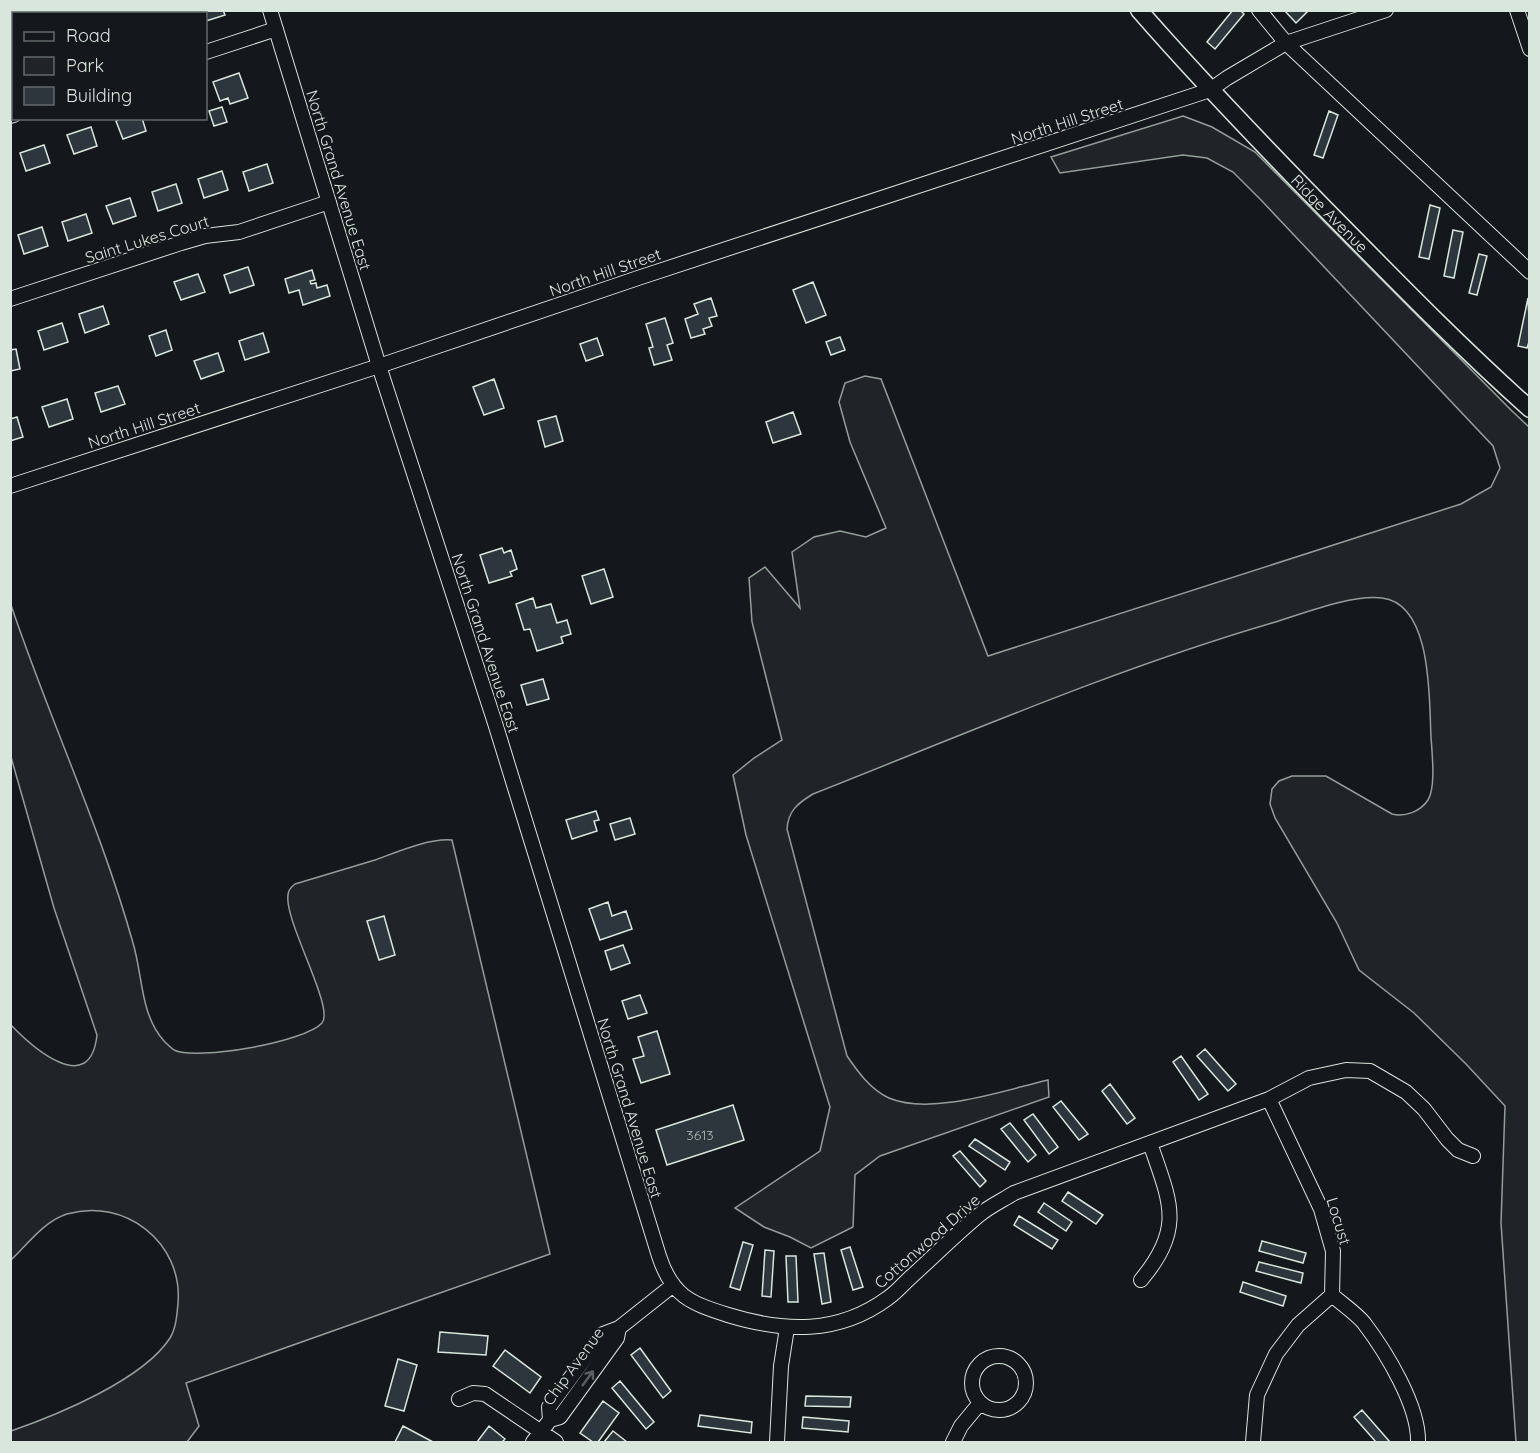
<svg xmlns="http://www.w3.org/2000/svg" width="1540" height="1453" font-family="Quicksand,sans-serif">
  <style>
    .green { fill: #202428; stroke: #939e99; stroke-width: 1.5 }
    .building { fill: #2c363c; stroke: #d8e6dc; stroke-width: 1.5 }
    .lines { fill: none; stroke-linecap: round; stroke-linejoin: round }
    .minor-casing { stroke: #d8e6dc; stroke-width: 16 }
    .tertiary-casing { stroke: #d8e6dc; stroke-width: 19 }
    .minor { stroke: #14181c; stroke-width: 14 }
    .tertiary { stroke: #14181c; stroke-width: 16 }
    .oneway { stroke: #59605f }
    .labels { text-anchor: middle; dominant-baseline: central; stroke-width: 4.5; stroke-linejoin: round; paint-order: stroke }
    .number-label { font-size: 14px; fill: #adbab4 }
    .street-label { font-size: 16px; fill: #d8e6dc; stroke: #14181c }
  </style>
  <rect width="100%" height="100%" fill="#14181c"/>
  <!-- green -->
  <path class="green" d="M1183 116 1212 127 1255 152 1511 410 1529 427V1442H1516L1501 1223 1505 1106 1466 1064 1414 1013 1359 970 1337 923 1275 818 1270 804 1272 789 1279 781 1292 776H1326L1392 814C1405 817 1420 812 1428 800 1436 787 1432 753 1431 737 1429 701 1433 604 1382 598 1352 594 1302 614 1272 623 1115 669 965 734 813 794 798 803 788 811 787 829L847 1056C858 1072 871 1090 889 1098 931 1116 1005 1090 1048 1080L1049 1097 880 1156 855 1175 853 1227 811 1248 790 1237 764 1227 735 1208 820 1151 830 1107 746 835 733 775 754 758 782 740 752 622 749 578 765 567 800 608 792 552 814 537 840 531 866 537 886 528 850 442 839 402 845 383 865 376 881 379 988 656 1461 504 1491 487 1500 468 1493 446 1261 200 1233 172 1207 158 1183 155 1060 173 1051 157Z
    M10 602C48 716 101 828 133 943 143 976 140 1014 164 1041 167 1044 171 1048 174 1050 197 1061 305 1042 322 1023 335 1008 284 921 288 895 288 890 291 887 295 884 322 876 349 868 375 860 397 852 429 838 452 840L550 1254 186 1383 199 1426 187 1442H11V1431C57 1415 143 1380 170 1338 176 1328 177 1315 178 1303 183 1243 125 1197 67 1214 44 1221 27 1245 11 1260V1025C33 1048 90 1098 97 1035L54 908 11 757Z"/>
  <!-- building -->
  <path class="building" d="M73 10H92L93 13 74 14Z
    M200 10H223L225 15 206 21V14H201Z
    M1233 10H1240L1244 14 1215 49 1207 42Z
    M1284 10H1306L1307 12 1296 23Z
    M14 44V68L10 69V46Z
    M239 73 248 98 230 104 228 98 220 101 213 82Z
    M222 107 227 122 214 126 209 111Z
    M1329 111 1338 115 1323 158 1314 155Z
    M122 118H142L146 131 123 139 116 121Z
    M91 127 97 146 74 154 67 135Z
    M44 145 50 163 26 171 20 153Z
    M267 164 273 183 249 191 243 172Z
    M222 171 228 190 204 198 198 179Z
    M176 184 182 203 158 211 152 192Z
    M130 198 136 216 113 224 106 206Z
    M1430 205 1440 208 1429 259 1419 257Z
    M86 214 92 233 68 241 62 222Z
    M42 227 48 246 24 254 18 235Z
    M1453 230 1463 232 1454 278 1444 276Z
    M1479 254 1487 256 1477 295 1469 293Z
    M248 267 254 285 230 293 224 275Z
    M312 270 315 280 310 281 311 284 316 283 317 288 327 285 330 296 303 305 299 290 289 293 285 279Z
    M198 274 205 292 181 300 174 282Z
    M813 282 826 315 806 323 793 290Z
    M711 298 717 316 709 318 712 326 703 329 705 334 691 338 685 319 698 314 694 304Z
    M1528 298 1530 339 1527 348 1518 346Z
    M103 306 109 324 85 333 79 314Z
    M665 318 673 343 667 345 672 360 654 365 649 348 653 347 646 324Z
    M62 323 68 342 44 350 38 331Z
    M166 330 172 350 156 356 149 336Z
    M263 333 269 352 245 360 239 341Z
    M840 337 845 350 831 355 826 342Z
    M597 338 603 355 586 361 580 344Z
    M16 349 20 369 10 371V350Z
    M218 353 224 371 201 379 194 361Z
    M494 379 504 408 484 415 473 387Z
    M118 386 125 404 101 412 95 393Z
    M67 399 73 419 49 427 42 407Z
    M793 412 801 434 773 443 766 422Z
    M556 416 563 441 545 447 538 421Z
    M17 417 23 437 10 441V419Z
    M502 548 504 553 511 550 517 569 510 572 512 576 489 583 480 555Z
    M604 569 613 597 591 604 582 576Z
    M533 598 536 608 551 604 557 623 567 620 571 634 561 637 563 643 537 651 530 629 524 630 516 604Z
    M543 679 549 699 527 705 521 685Z
    M596 811 599 820 594 821 597 831 572 839 566 820Z
    M630 818 635 834 615 840 610 824Z
    M608 902 612 916 626 911 632 929 600 940 589 909Z
    M384 916 395 955 379 960 367 921Z
    M623 945 630 963 611 970 605 951Z
    M640 995 647 1013 628 1019 622 1001Z
    M657 1031 670 1074 641 1083 633 1059 644 1056 638 1037Z
    M1205 1049 1236 1084 1228 1091 1197 1056Z
    M1181 1056 1208 1094 1199 1100 1173 1062Z
    M1110 1084 1135 1118 1127 1124 1102 1091Z
    M1061 1101 1088 1134 1079 1140 1053 1107Z
    M733 1105 744 1140 667 1165 656 1130Z
    M1033 1114 1058 1147 1049 1154 1024 1120Z
    M1010 1123 1036 1155 1028 1162 1001 1129Z
    M975 1139 1010 1162 1005 1170 969 1146Z
    M960 1151 986 1181 980 1187 953 1156Z
    M1068 1192 1103 1215 1096 1224 1062 1201Z
    M1044 1203 1072 1222 1066 1231 1038 1212Z
    M1019 1216 1058 1240 1052 1249 1014 1225Z
    M1262 1241 1306 1253 1303 1263 1259 1251Z
    M743 1242 753 1245 740 1290 730 1287Z
    M850 1247 863 1287 853 1290 841 1250Z
    M765 1250 774 1251 771 1297 762 1296Z
    M824 1253 831 1302 822 1304 814 1254Z
    M786 1256H796L798 1302H788Z
    M1259 1262 1303 1273 1301 1283 1256 1271Z
    M1243 1282 1286 1296 1283 1306 1240 1292Z
    M440 1332 488 1336 486 1355 438 1352Z
    M640 1348 671 1391 663 1398 631 1355Z
    M505 1350 541 1377 530 1393 493 1366Z
    M398 1359 417 1365 404 1411 385 1406Z
    M620 1381 654 1422 646 1429 612 1388Z
    M806 1396 851 1397 850 1407 805 1406Z
    M603 1401 619 1413 598 1442H593L580 1433Z
    M1362 1410 1390 1442H1376L1354 1417Z
    M700 1415 752 1422 751 1433 698 1426Z
    M803 1417 849 1421 848 1432 802 1428Z
    M403 1426 433 1442H395Z
    M489 1426 505 1439 502 1442H477Z
    M613 1431 627 1442H604Z"/>
  <g class="lines">
    <defs>
      <path id="minor" d="M270 10 379 366 495 723 659 1256C672 1296 690 1303 728 1315 784 1332 838 1335 888 1298 897 1292 904 1283 912 1276 934 1256 956 1234 979 1215 990 1206 1003 1200 1014 1193L1269 1099 1309 1078 1346 1070 1370 1071 1406 1092 1424 1109 1447 1139 1458 1150 1473 1156
        M1259 10 1286 43 1530 272
        M1517 10 1530 49
        M206 52 276 29
        M10 116 14 115
        M10 299 181 243 205 236 239 232 329 202
        M10 486 379 366 638 278 1210 90 1227 78 1286 43 1386 10
        M1269 1099 1321 1209 1333 1251 1332 1295C1342 1304 1356 1313 1364 1323 1386 1352 1419 1406 1418 1442
        M1141 1280C1185 1227 1170 1202 1150 1143
        M972 1383a27 27 0 1 1 54 0a27 27 0 1 1-54 0Z
        M459 1399 473 1393 485 1394 556 1442
        M550 1420 549 1407 603 1334 619 1328 672 1286
        M533 1442 550 1420 560 1417 617 1338 619 1328
        M777 1442 781 1366 787 1328
        M953 1442 961 1426 980 1403
        M1253 1442 1257 1395 1276 1354 1298 1325 1332 1295"/>
      <g id="tertiary">
        <path id="s1" d="M1139 10C1206 87 1276 159 1348 232 1407 292 1466 352 1530 409"/>
      </g>
    </defs>
    <!-- minor casing -->
    <use href="#minor" class="minor-casing"/>
    <!-- tertiary casing -->
    <use href="#tertiary" class="tertiary-casing"/>
    <!-- minor -->
    <use href="#minor" class="minor"/>
    <!-- tertiary -->
    <use href="#tertiary" class="tertiary"/>
  </g>
  <!-- one-way arrows -->
  <defs><path id="oneway-shaft" d="M-6 0H5M1.5-3L5.5 0L1.5 3" fill="none" stroke-width="1.6" stroke-linecap="round" stroke-linejoin="round" transform="scale(1.5)"/></defs>
  <use class="oneway" href="#oneway-shaft" transform="translate(588 1378) rotate(-54)"/>
  <g class="labels">
    <!-- number labels -->
    <g class="number-label">
      <text x="700" y="1135">3613</text>
    </g>
    <!-- street labels -->
    <g class="street-label">
      <text transform="translate(1067 121) rotate(-18)">North Hill Street</text>
      <text transform="translate(339 180) rotate(73)">North Grand Avenue East</text>
      <text stroke="none"><textPath href="#s1" startOffset="279">Ridge Avenue</textPath></text>
      <text transform="translate(147 239) rotate(-17)">Saint Lukes Court</text>
      <text transform="translate(605 272) rotate(-19)">North Hill Street</text>
      <text transform="translate(144 425) rotate(-18)">North Hill Street</text>
      <text transform="translate(486 643) rotate(72)">North Grand Avenue East</text>
      <text transform="translate(630 1108) rotate(73)">North Grand Avenue East</text>
      <text transform="translate(1339 1221) rotate(73)">Locust</text>
      <text transform="translate(927 1241) rotate(-41)">Cottonwood Drive</text>
      <text transform="translate(573 1366) rotate(-54)">Chip Avenue</text>
    </g>
  </g>
  <!-- border -->
  <rect width="1540" height="1453" fill="none" stroke="#d8e6dc" stroke-width="24"/>
  <!-- legend -->
  <rect x="12" y="12" width="195" height="108" fill="#14181c" stroke="#626a69" stroke-width="1.5"/>
  <rect x="24" y="32" width="30" height="9" fill="#14181c" stroke="#626a69" stroke-width="1.5"/>
  <text x="66" y="42" font-size="18" fill="#d8e6dc">Road</text>
  <rect x="24" y="57" width="30" height="18" fill="#202428" stroke="#626a69" stroke-width="1.5"/>
  <text x="66" y="72" font-size="18" fill="#d8e6dc">Park</text>
  <rect x="24" y="87" width="30" height="18" fill="#2c363c" stroke="#626a69" stroke-width="1.5"/>
  <text x="66" y="102" font-size="18" fill="#d8e6dc">Building</text>
</svg>
